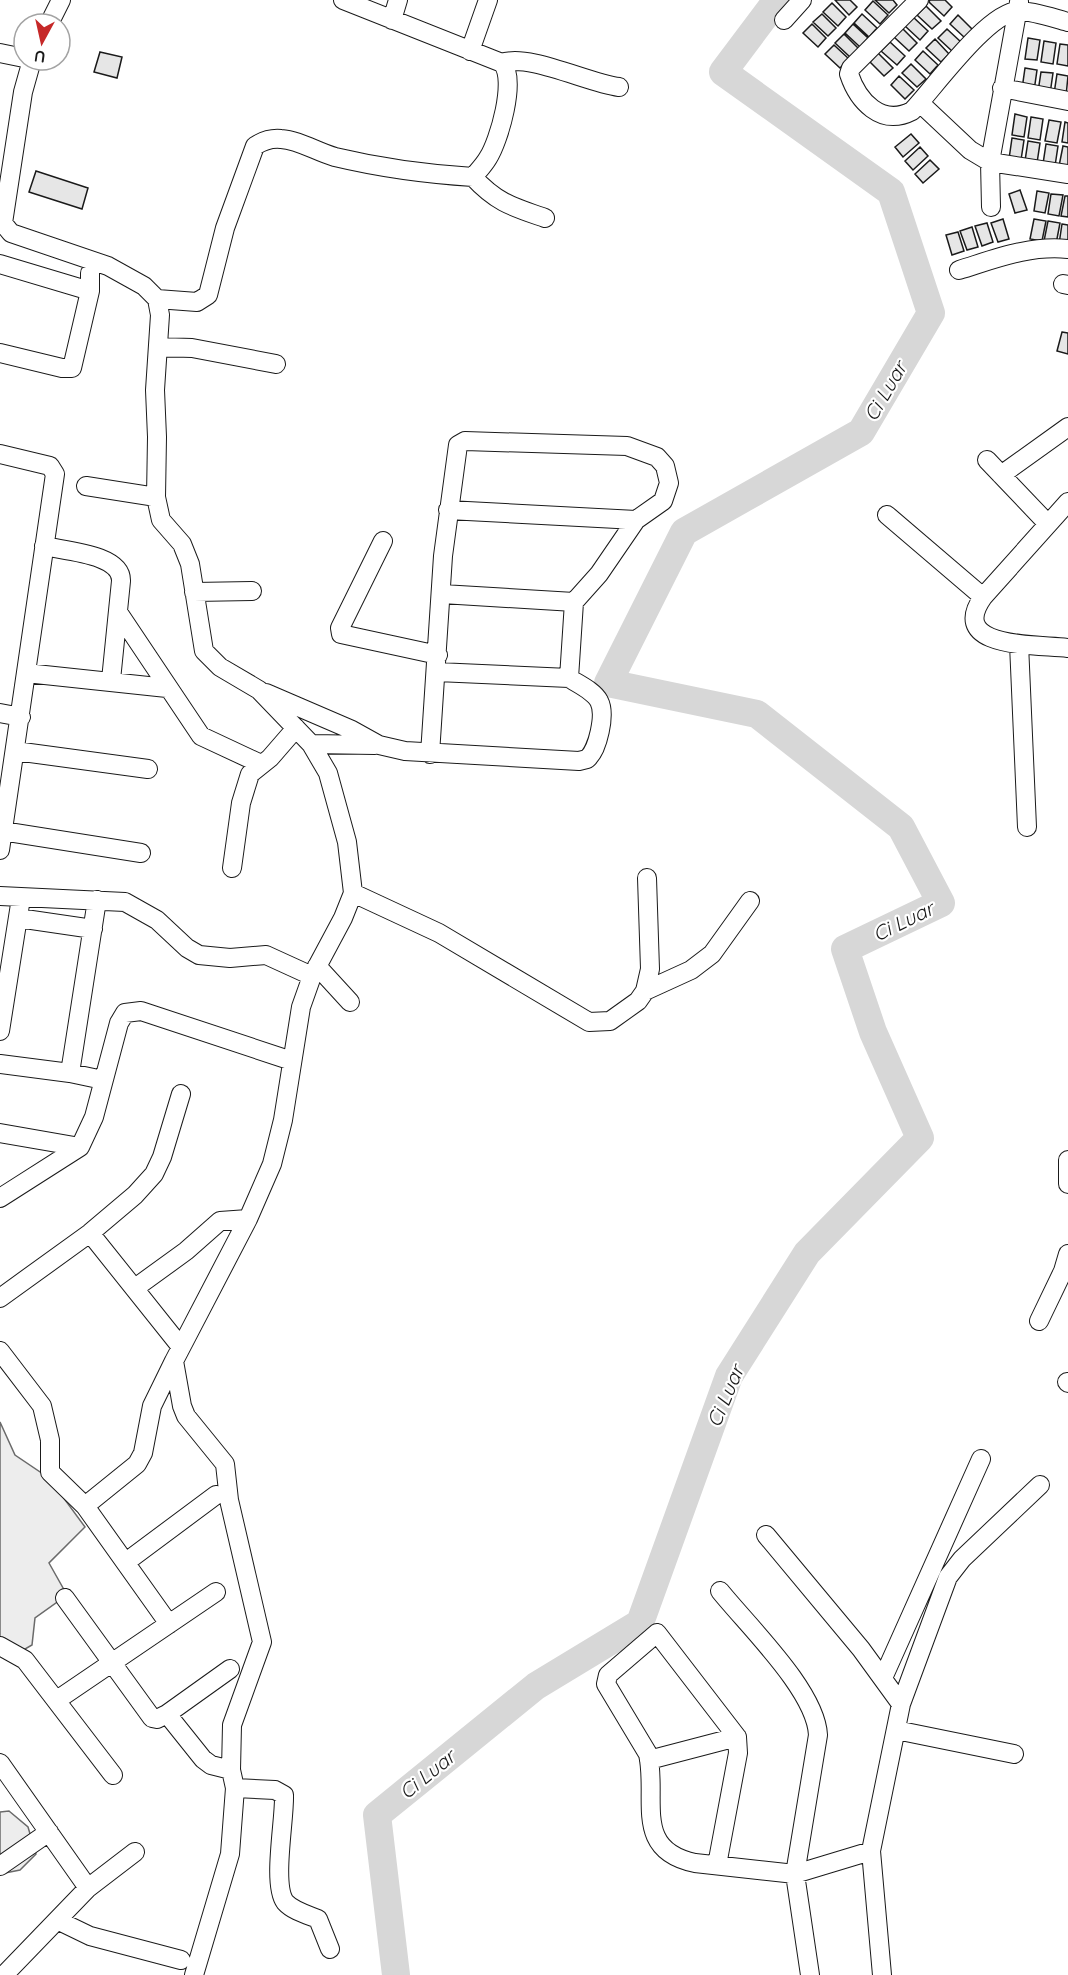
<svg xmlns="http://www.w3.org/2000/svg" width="1068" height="1975" font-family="Quicksand,sans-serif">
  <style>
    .built { fill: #ededed; stroke: #6a6a6a; stroke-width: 1.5 }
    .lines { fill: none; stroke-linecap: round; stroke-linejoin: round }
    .river { stroke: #d7d7d7; stroke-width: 28 }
    .building { fill: #e6e6e6; stroke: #1a1a1a; stroke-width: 1.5 }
    .minor-casing { stroke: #1a1a1a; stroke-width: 20 }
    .minor { stroke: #fff; stroke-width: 18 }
    .labels { text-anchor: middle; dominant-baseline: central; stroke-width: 4.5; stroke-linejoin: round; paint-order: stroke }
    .water-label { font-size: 20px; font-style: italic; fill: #1a1a1a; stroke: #fff }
  </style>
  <rect width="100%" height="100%" fill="#fff"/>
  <!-- built -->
  <path class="built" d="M0 1422 15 1455 49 1478 85 1527 49 1563 67 1595 35 1618 32 1645 20 1652 0 1644Z
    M9 1811 28 1827 36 1854 20 1870 0 1874V1812Z"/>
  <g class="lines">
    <!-- river -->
    <path class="river" d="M396 1975 377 1815 536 1686 640 1623 729 1376 807 1253 920 1138 873 1032 845 949 941 903 901 827 757 714 608 683 684 532 861 432 931 313 891 192 723 72 777 0"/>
  </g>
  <!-- building -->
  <path class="building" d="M835 0H850L857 7 849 15Z
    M875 0H893L897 5 889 13Z
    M930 0H945L952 7 944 16 929 2Z
    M873 1 888 15 880 24 865 10Z
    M832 3 846 17 838 26 823 12Z
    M926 6 941 21 932 29 917 15Z
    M822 14 836 28 828 36 813 22Z
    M862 14 877 28 869 37 854 23Z
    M958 15 973 30 965 38 950 24Z
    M913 17 928 31 920 40 905 26Z
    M812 24 826 38 818 47 803 33Z
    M853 24 868 38 860 47 845 33Z
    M902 28 917 43 909 51 894 37Z
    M947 29 962 43 953 52 938 38Z
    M844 34 859 49 850 57 835 43Z
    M1028 38 1040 40 1037 60 1025 59Z
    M935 39 949 54 941 62 926 48Z
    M1044 41 1056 43 1053 64 1041 62Z
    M890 42 905 56 897 65 881 51Z
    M1060 44 1068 45V66L1057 64Z
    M834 45 849 59 840 68 825 54Z
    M923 51 938 65 930 74 915 60Z
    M100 52 122 57 117 78 94 72Z
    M878 53 893 68 884 76 870 62Z
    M911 64 926 79 917 87 902 73Z
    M1025 68 1037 70 1034 91 1022 89Z
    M1041 72 1053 73 1050 94 1038 92Z
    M1057 74 1068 76 1066 96 1054 94Z
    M899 76 914 90 905 99 891 85Z
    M1015 114 1027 117 1024 137 1012 135Z
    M1031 117 1043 119 1040 140 1028 138Z
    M1049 120 1061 122 1057 143 1045 141Z
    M1065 122 1068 123V143L1062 142Z
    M911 134 919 143 903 157 895 147Z
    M1012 138 1024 140 1021 160 1009 159Z
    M1028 141 1040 143 1037 163 1025 161Z
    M1046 144 1058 146 1055 166 1043 164Z
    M1063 146 1068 147V168L1059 166Z
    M920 147 928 156 913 170 905 161Z
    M930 160 939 169 923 183 915 174Z
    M36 171 88 188 82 209 29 192Z
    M1020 190 1027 210 1015 213 1009 194Z
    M1037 191 1049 193 1045 213 1034 211Z
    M1051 194 1063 195 1059 216 1048 214Z
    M1065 196H1068V217L1061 216Z
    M1003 219 1009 239 998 242 991 223Z
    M1034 219 1046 221 1042 241 1030 239Z
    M1048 221 1060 223 1056 244 1044 241Z
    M987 223 993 242 982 246 975 226Z
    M1062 224 1068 225V245L1059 244Z
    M972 227 978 247 967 250 960 231Z
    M958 232 964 251 952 255 946 235Z
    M1062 332 1068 333V354L1057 351Z"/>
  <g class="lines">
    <defs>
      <path id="minor" d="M343 0 502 63C517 79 499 141 488 158 484 165 478 171 473 177
        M919 0 851 68 849 74C858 101 881 127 912 111 934 88 988 12 1018 11 1034 11 1053 18 1068 22
        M392 20 398 0
        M784 20 802 0
        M49 24 61 0
        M470 51 488 0
        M0 53 24 58
        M32 60 23 92 3 223 11 233 108 266 144 286 157 299 160 315 155 390 157 437 156 497 161 520 182 544 190 564 204 651 220 667 259 690 311 744 328 773 347 842 353 893 343 918 312 976 301 1007 283 1120 272 1164 248 1219 174 1361 182 1406 186 1416 225 1464 229 1500 262 1642 232 1725 231 1770 235 1788 230 1854 194 1975
        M502 63C528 53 588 83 619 87
        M1002 88 1068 101
        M920 103 970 150 990 162 1068 174
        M991 207 990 162 1019 2
        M0 264 90 291
        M959 270C995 259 1029 245 1068 249
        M1063 284 1068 285
        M157 299 197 302 208 295 225 228 255 146C264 140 271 138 281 139 299 140 317 152 335 157 381 168 426 174 473 177 497 203 513 207 545 218
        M158 347 192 348 276 364
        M0 353 62 368H72L90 291V273
        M0 454 50 466 55 474 0 850
        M987 460 1047 523
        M1001 475 1068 427
        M86 486 156 497
        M1068 502 983 597C946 650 1040 644 1068 648
        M448 510 636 520
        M887 515 983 597
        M383 541 340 628 341 634 438 655
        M44 546C65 551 122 554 121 581L111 680
        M194 592 252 591
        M442 594 574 602
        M118 612 201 736 261 764
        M1019 644 1027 827
        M437 672 569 678
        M26 673 167 688
        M266 693 352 730 379 745 405 751 579 761 587 759C598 750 606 714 599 701 594 691 578 684 569 678L574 602 599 574 636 520 663 501 669 483 665 466 657 457 627 446 465 441 458 445 443 556 430 754
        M0 713 21 717
        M311 744 375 745
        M15 751 148 769
        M2 831 141 853
        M232 868 241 803 250 774 270 758 296 728
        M353 893 439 933 589 1022 610 1021 638 1001 645 991 650 969 647 878
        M0 896 125 902 157 920 187 948 199 955 230 958 266 955 312 976
        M18 918 93 929
        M317 966 350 1002
        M645 991 691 970 712 954 750 901
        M0 1031 21 898
        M0 1064 70 1073 103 1080
        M70 1073 97 900
        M0 1133 80 1147
        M1068 1160V1184
        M0 1198 80 1147 94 1117 119 1023 125 1013 141 1011 292 1061
        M90 1233 181 1347
        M135 1288 186 1251 220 1221 248 1219
        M0 1298 90 1233 135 1195 154 1174 162 1157 181 1094
        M1039 1321 1063 1271 1068 1254
        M0 1351 42 1406 50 1440V1472L85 1506 169 1624
        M1067 1382 1068 1383
        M85 1506 137 1464 143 1453 152 1406 174 1361
        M766 1535 861 1649 901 1704
        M126 1562 216 1495
        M720 1591C749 1627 816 1691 818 1735L795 1874 810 1975
        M65 1598 152 1718 157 1719 167 1714 230 1669
        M0 1646 25 1660 113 1775
        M883 1678 981 1459
        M57 1700 216 1592
        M167 1714 203 1759 211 1765 231 1770
        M896 1730 1014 1754
        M649 1760 737 1737
        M0 1763 88 1888
        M235 1788 275 1790 284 1795C285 1819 272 1884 285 1902 293 1911 308 1915 318 1919L330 1949
        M717 1865 738 1753 737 1737 657 1633 608 1675 606 1684 648 1754C658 1798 632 1850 695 1863L795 1874 871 1851
        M0 1866 49 1832
        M59 1921 90 1936 181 1960
        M4 1975 88 1888 135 1852
        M882 1975 871 1851 901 1704 948 1577 962 1559 1040 1485"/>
    </defs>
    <!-- minor casing -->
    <use href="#minor" class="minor-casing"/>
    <!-- minor -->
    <use href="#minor" class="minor"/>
  </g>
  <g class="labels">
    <!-- water labels -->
    <g class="water-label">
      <text transform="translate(885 391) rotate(-60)">Ci Luar</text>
      <text transform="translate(903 921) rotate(-26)">Ci Luar</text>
      <text transform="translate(725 1396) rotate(-67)">Ci Luar</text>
      <text transform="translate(427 1774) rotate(-39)">Ci Luar</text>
    </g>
  </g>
  <!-- north arrow -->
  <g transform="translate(42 42) rotate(188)"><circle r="28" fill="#ffffff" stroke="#a3a3a3" stroke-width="1.5"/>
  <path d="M0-4.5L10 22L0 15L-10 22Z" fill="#c62828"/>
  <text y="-9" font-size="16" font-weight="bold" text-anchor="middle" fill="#1a1a1a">U</text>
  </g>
</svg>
